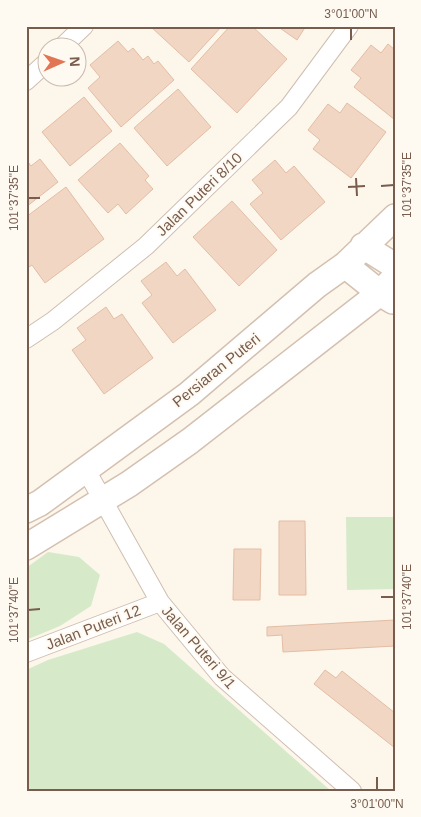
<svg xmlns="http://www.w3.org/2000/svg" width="421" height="817" font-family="Arial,sans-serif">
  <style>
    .green { fill: #d6eac9 }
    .building { fill: #f1d6c3; stroke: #e4bda3 }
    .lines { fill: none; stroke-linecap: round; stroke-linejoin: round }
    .minor-casing { stroke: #cfbeb0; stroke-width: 20 }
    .secondary-casing { stroke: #d4c0b0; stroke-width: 28 }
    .minor { stroke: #fff; stroke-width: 18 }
    .secondary { stroke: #fff; stroke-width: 25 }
    .ticks { fill: none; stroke: #785d4e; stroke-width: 2 }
    .labels { text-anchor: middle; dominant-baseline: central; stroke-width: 4; stroke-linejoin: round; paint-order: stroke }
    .street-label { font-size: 15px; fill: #785d4e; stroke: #fffaf1 }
    .neatline { fill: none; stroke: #785d4e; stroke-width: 2 }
    .ticks-label { font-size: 12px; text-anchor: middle; fill: #785d4e }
  </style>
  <rect width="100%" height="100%" fill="#fcf6eb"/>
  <!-- green -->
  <path class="green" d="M346 517H395V589L347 590Z
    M48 552 79 557 100 575 91 606 60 626 26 640V568Z
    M137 632 164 644 331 791H26V670L48 660Z"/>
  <!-- building -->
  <path class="building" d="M150 26H222L189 62Z
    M230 26H252L287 59 237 113 191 69Z
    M277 26H306L297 40Z
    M118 41 128 52 133 48 143 60 148 56 154 64 158 61 174 80 121 127 88 88 100 77 90 65Z
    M388 44 395 50V120L354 87 361 78 351 70 371 45 381 53Z
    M178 89 211 127 167 166 134 128Z
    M84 97 112 131 70 166 42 132Z
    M347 103 386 132 351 178 313 149 320 140 308 130 328 104 340 113Z
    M120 143 149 176 145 180 153 189 126 214 118 204 108 213 78 180Z
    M26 159 31 166 40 159 58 182 26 207Z
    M275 160 286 173 294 166 325 202 281 240 250 204 263 193 252 180Z
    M66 187 104 239 45 283 32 265 26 269V217Z
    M232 201 277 250 239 286 193 237Z
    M166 262 177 276 185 269 216 310 173 343 142 303 152 295 141 281Z
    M106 307 114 319 122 314 153 358 104 394 72 350 86 340 77 328Z
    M279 521H305L306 595H279Z
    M234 549H261L260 600H233Z
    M395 620V646L283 652 282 635 267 636V627Z
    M325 670 336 678 342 671 395 713V748L314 684Z"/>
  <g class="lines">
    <defs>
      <path id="minor" d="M61 48 84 26
        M26 81 48 61
        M26 339 53 321 146 246 289 107 349 26
        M86 470 160 602 222 677 352 791
        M26 653 160 602"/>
      <path id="secondary" d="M363 246 395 266
        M345 265 380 293 393 301
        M26 510 40 503 189 394 317 285 345 265 395 217
        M26 547 129 484 190 441 380 293 395 277"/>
    </defs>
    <!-- minor casing -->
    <use href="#minor" class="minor-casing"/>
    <!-- secondary casing -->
    <use href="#secondary" class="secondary-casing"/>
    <!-- minor -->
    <use href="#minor" class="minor"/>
    <!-- secondary -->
    <use href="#secondary" class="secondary"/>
  </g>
  <!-- ticks -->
  <path class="ticks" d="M351 28V40M356 178 357 196M381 186 394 185M348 187 365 186M28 198H40M381 597H394M28 610 40 609M377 777V790"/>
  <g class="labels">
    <!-- street labels -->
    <g class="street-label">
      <text transform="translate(199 194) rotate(-44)">Jalan Puteri 8/10</text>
      <text transform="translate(216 370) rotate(-39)">Persiaran Puteri</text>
      <text transform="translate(93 627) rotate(-21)">Jalan Puteri 12</text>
      <text transform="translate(199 647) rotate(49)">Jalan Puteri 9/1</text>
    </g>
  </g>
  <!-- border -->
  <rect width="421" height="817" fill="none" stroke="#fffaf1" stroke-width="55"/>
  <!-- north arrow -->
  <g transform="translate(62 62) rotate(88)"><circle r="24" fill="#fffaf1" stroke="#c9bbb0"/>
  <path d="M0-4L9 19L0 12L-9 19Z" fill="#e27554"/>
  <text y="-8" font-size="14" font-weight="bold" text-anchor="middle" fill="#785d4e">N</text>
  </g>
  <rect x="28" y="28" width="366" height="762" class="neatline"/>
  <g class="ticks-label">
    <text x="351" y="18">3°01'00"N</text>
    <text transform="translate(407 185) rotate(-90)" y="4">101°37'35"E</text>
    <text transform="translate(14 198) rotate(-90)" y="4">101°37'35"E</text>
    <text transform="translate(407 597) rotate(-90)" y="4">101°37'40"E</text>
    <text transform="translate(14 610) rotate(-90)" y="4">101°37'40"E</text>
    <text x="377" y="808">3°01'00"N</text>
  </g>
</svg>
